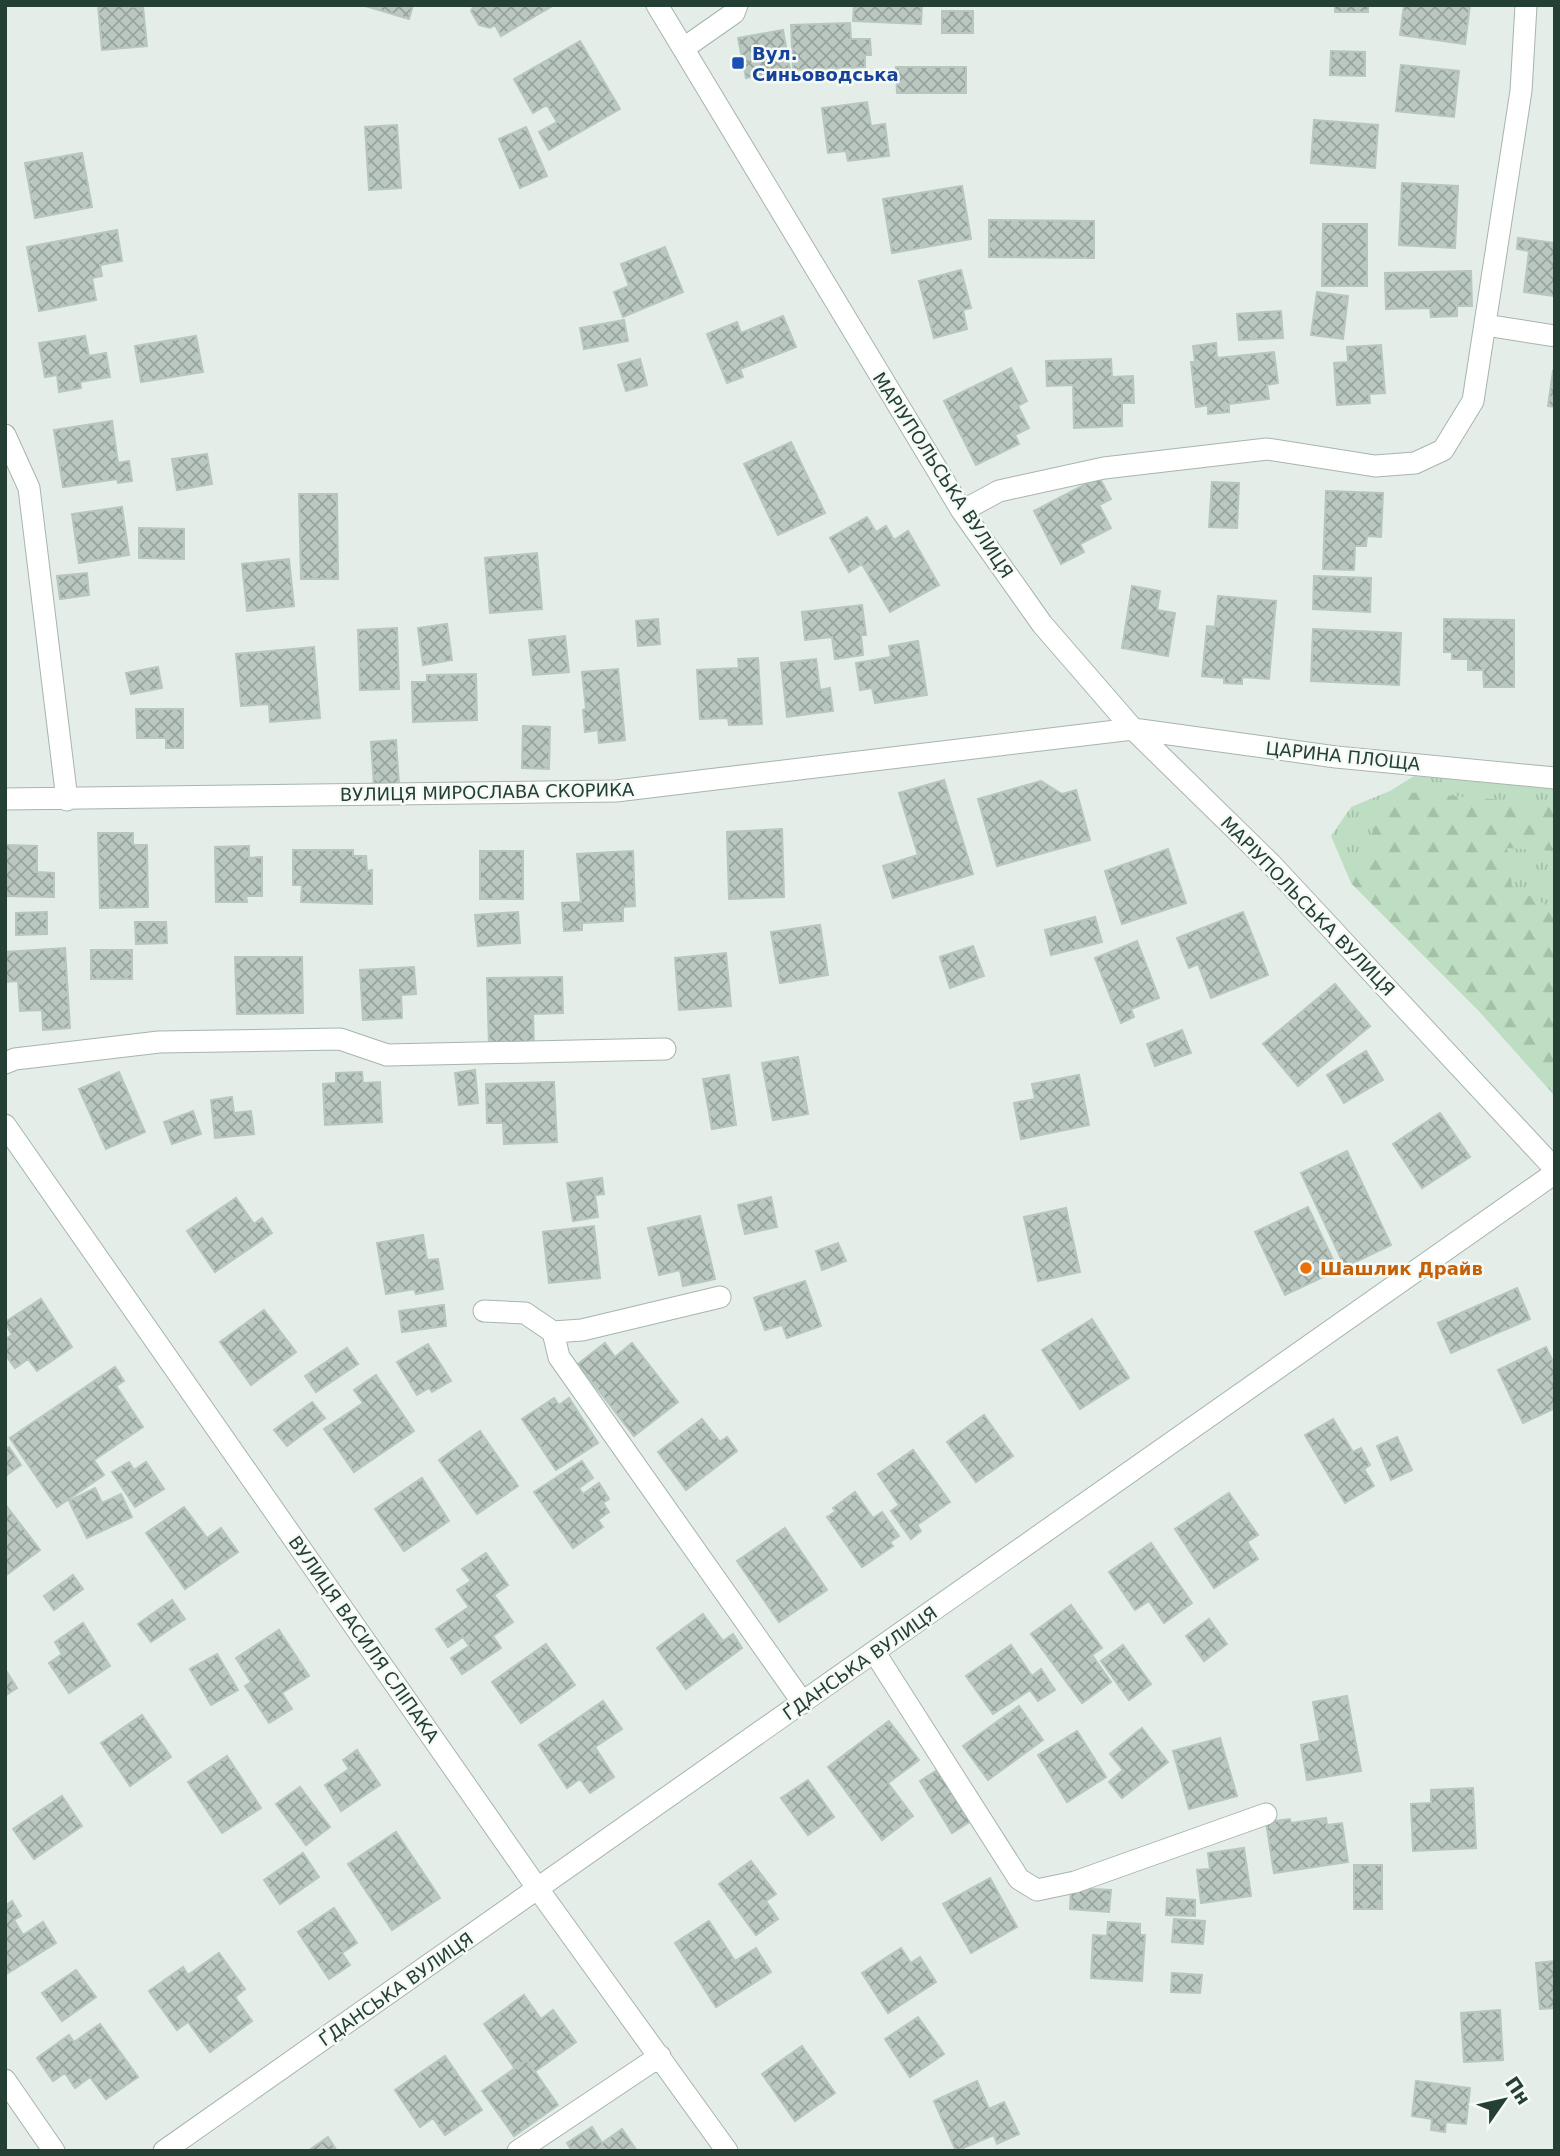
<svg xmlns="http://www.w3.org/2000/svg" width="1560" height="2156" font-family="'DejaVu Sans',sans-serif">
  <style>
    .grass { fill: url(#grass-tufts) }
    .forest { fill: url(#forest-firs) }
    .building { fill: url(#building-cross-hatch); stroke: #b7c7be; stroke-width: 2 }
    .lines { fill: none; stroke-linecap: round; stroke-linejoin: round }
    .minor-casing { stroke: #a7b5ae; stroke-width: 23 }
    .minor { stroke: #fff; stroke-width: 21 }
    .transit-dot { fill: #1a4fb4; stroke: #f5faf7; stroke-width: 2.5 }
    .food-dot { fill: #e8710a; stroke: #f5faf7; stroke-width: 2.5 }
    .labels { text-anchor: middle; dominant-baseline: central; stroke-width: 5; stroke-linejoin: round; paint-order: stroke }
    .transit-label { font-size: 18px; font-weight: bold; fill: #164399; stroke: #f5faf7; text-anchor: start }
    .street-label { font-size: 18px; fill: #243f34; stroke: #f5faf7 }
    .food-label { font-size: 18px; font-weight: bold; fill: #c56008; stroke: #f5faf7; text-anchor: start }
  </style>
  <defs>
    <pattern id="grass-tufts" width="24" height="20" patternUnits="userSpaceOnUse" patternTransform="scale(1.75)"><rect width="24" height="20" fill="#bedec3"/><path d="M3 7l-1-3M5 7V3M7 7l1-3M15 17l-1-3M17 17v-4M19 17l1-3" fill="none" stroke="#a3c0a8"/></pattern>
    <pattern id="forest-firs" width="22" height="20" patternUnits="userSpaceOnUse" patternTransform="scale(1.75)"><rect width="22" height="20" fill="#bedec3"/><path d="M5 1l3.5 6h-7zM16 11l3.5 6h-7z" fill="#a3c0a8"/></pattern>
    <pattern id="building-cross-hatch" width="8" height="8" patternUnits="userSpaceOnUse" patternTransform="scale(1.75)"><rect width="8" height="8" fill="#bac8c1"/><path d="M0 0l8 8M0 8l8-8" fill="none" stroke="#97a49e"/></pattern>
  </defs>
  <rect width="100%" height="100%" fill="#e4ede8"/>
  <!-- grass -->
  <path class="grass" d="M1414 776 1555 789V1096L1479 1011 1351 883 1331 836 1351 807 1390 791Z"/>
  <!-- forest -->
  <path class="forest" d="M1390 791 1555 804V851L1507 848 1512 886 1555 910V1096L1479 1011 1351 883Z"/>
  <!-- building -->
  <path class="building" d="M98 5 143 7 147 46 102 50Z
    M362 5H413L409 19Z
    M474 5H554L501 36 495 25 490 28 479 25 471 11Z
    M854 5H922L921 24 853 21Z
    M1335 5H1368V12H1335Z
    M1404 5H1470L1465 44 1400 35Z
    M942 11H973V33H942Z
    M850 23 851 39H870L871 55H865V67L793 70 791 25Z
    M783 30 790 69 746 78 738 38Z
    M580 41 620 109 549 150 539 132 557 122 547 105 533 113 514 79Z
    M1331 51 1365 52V76L1330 75Z
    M1401 65 1459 71 1454 117 1396 111Z
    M896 67H966V93H897Z
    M867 102 871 126 885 124 889 156 848 161 846 151 828 153 822 108Z
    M1314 120 1378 125 1375 168 1311 163Z
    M397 125 401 188 369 190 365 127Z
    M526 127 547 176 520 188 499 139Z
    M82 153 92 207 35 218 25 163Z
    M1402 183 1458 186 1455 248 1399 245Z
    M962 186 971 239 892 253 883 199Z
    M989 220 1094 221V258L989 257Z
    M1323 224H1367V286H1322Z
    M117 230 122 261 100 265 102 276 92 278 96 300 39 311 27 247Z
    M1518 238 1555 243V296L1524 292 1529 251 1517 249Z
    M665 247 683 292 623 317 614 292 629 286 621 264Z
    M961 270 971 308 963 310 967 329 934 338 919 281Z
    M1471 271 1472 306H1457V316L1431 317 1430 308 1386 309 1385 273Z
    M1317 292 1348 296 1343 339 1311 335Z
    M1281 311 1283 338 1239 340 1237 314Z
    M783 316 796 347 740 369 743 377 727 383 707 334 737 322 741 333Z
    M624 320 628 341 584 349 580 328Z
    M85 336 89 356 106 353 110 377 80 382 81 388 59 392 57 375 45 377 39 343Z
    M196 336 203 372 141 382 135 346Z
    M1216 343 1217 358 1274 352 1278 383 1267 385 1269 399 1229 404V412L1208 414V405L1196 407 1191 362H1195L1193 346Z
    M1381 345 1385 393 1369 394 1370 403 1337 405 1334 363 1348 362 1347 347Z
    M640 359 647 385 626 391 618 365Z
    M1111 359 1112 377 1133 376 1134 403H1122V426L1074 428 1073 385 1047 386 1046 361Z
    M1011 368 1027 401 1018 406 1029 428 1015 435 1019 444 976 465 944 401Z
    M1553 371 1555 372V407L1548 406Z
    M112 421 118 463 129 461 132 481 118 483 117 479 63 487 54 430Z
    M791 442 825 513 778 535 744 464Z
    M207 454 212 484 177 490 172 459Z
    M1099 477 1111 499 1099 505 1111 528 1080 544 1084 552 1061 564 1034 511Z
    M1212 482 1239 483 1237 528 1209 527Z
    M1326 491 1383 493 1381 537 1367 536 1366 546H1355L1354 570 1323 569Z
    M299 494H337L338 579H301Z
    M122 507 129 555 79 563 72 514Z
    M867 517 876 532 886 526 894 540 908 531 939 585 890 612 862 564 849 572 830 538Z
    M139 528 184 529V559L139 558Z
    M537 553 542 609 490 613 485 558Z
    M289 559 294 606 247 611 242 564Z
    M87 573 89 595 60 599 57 576Z
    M1314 576 1371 578 1370 612 1313 609Z
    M1132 586 1160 591 1157 610 1175 613 1168 656 1122 648Z
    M1218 596 1276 601 1269 679 1242 677V684L1224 683V678L1202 676 1207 626 1215 627Z
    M862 605 866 635H861L863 655 835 659 832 637 805 640 802 612Z
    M658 619 660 644 638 646 636 621Z
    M1444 619 1514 620V687H1484L1483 670H1468V659H1452V652H1444Z
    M447 624 452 660 423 665 418 628Z
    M397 628 399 689 360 690 358 630Z
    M1313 629 1401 633 1399 685 1311 681Z
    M565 636 569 672 533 675 529 640Z
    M918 641 927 695 875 703 872 688 860 690 856 663 891 657 889 646Z
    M314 647 320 718 270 722 269 704 241 706 236 654Z
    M758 658 762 724 729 725 728 718 700 719 697 670 739 668 738 659Z
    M816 659 820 690 830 688 833 711 787 717 781 663Z
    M158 667 162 688 131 694 126 673Z
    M618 669 625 740 599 743 598 730 585 732 583 710 586 709 582 672Z
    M476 674 477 720 413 722 412 682H427V675Z
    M136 709H183V748H166V738H137Z
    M523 726 550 727 549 769 522 768Z
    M396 740 399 784 374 786 371 742Z
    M944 780 973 874 893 898 883 866 918 855 899 793Z
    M1041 781 1062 794 1076 790 1090 840 997 866 978 799Z
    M782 829 784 897 729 899 727 832Z
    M98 833H133V845H147L148 907 100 908Z
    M5 845 37 846V872L54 873V897L5 896Z
    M249 846V858L262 857V896H246L247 902H216L215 847Z
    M1168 849 1186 903 1122 924 1105 871Z
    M293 850H353V856H366L367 871 372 870V904L301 902 302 885H293Z
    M480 851H523V899H480Z
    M633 851 635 906 623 907V921L582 923V930L564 931 562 903 581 902 577 854Z
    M47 912V934L16 935V913Z
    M518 912 520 943 478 946 475 915Z
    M1243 912 1268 975 1211 998 1198 964 1189 968 1177 938Z
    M1095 917 1102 942 1051 955 1045 930Z
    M135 922H166L167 943 136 944Z
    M820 925 828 975 780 983 771 932Z
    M1137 941 1159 998 1131 1009 1134 1017 1121 1023 1095 958Z
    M973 946 984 976 950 988 940 957Z
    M65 948 70 1028 43 1030 42 1010 20 1011 18 981 5 982V952Z
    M91 950H132V979H91Z
    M726 953 731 1006 679 1010 675 958Z
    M235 957H302L303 1013 237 1014Z
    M414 967 416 994 401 995 402 1018 363 1020 360 970Z
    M562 977 563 1013 533 1014 534 1044 489 1045 487 978Z
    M1335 984 1370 1026 1298 1086 1263 1044Z
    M1182 1030 1191 1053 1155 1066 1147 1044Z
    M1366 1051 1383 1080 1344 1103 1327 1075Z
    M798 1057 808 1114 773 1120 762 1063Z
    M475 1070 478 1103 459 1105 455 1073Z
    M119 1072 145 1132 106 1149 79 1089Z
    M362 1072 363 1083 380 1082 382 1122 325 1125 323 1084 336 1083V1073Z
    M729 1075 736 1125 712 1129 703 1079Z
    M1079 1075 1089 1125 1021 1139 1014 1103 1035 1099 1032 1084Z
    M554 1082 557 1142 504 1144 503 1123H487L486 1084Z
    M232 1097 234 1113 251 1111 254 1134 215 1138 211 1100Z
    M193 1111 201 1134 172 1144 164 1122Z
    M1440 1113 1470 1157 1422 1188 1393 1144Z
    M1347 1151 1391 1245 1345 1267 1301 1173Z
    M602 1178 604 1194 595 1195 598 1217 573 1221 567 1183Z
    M771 1197 777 1227 745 1234 738 1205Z
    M236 1198 254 1224 262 1218 272 1233 215 1272 187 1231Z
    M1308 1207 1338 1270 1285 1295 1255 1232Z
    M1066 1208 1080 1272 1038 1281 1024 1217Z
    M700 1216 715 1279 683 1286 680 1270 659 1275 648 1228Z
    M594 1226 600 1278 549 1283 543 1232Z
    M423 1235 427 1260 438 1259 443 1289 416 1294 414 1289 386 1294 377 1243Z
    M838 1243 846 1261 822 1270 816 1251Z
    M805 1281 821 1326 787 1338 782 1325 765 1330 754 1298Z
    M1517 1288 1530 1319 1451 1353 1438 1323Z
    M41 1299 72 1347 37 1371 28 1359 15 1368 5 1354V1339L12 1335 5 1322Z
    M444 1305 446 1326 402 1332 399 1311Z
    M264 1310 296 1352 251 1385 220 1342Z
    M1092 1319 1129 1378 1080 1409 1042 1350Z
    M605 1343 615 1357 632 1343 678 1402 634 1436 578 1364Z
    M428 1344 451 1381 432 1392 429 1388 417 1395 397 1362Z
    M1546 1347 1555 1366V1408L1523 1423 1498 1370Z
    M347 1348 358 1364 316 1392 305 1376Z
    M115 1367 124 1381 116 1386 143 1427 94 1460 104 1475 57 1507 10 1438Z
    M376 1375 414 1431 354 1472 324 1429 363 1403 354 1390Z
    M554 1398 559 1405 569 1398 598 1443 556 1470 522 1419Z
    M312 1402 325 1418 287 1446 274 1430Z
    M984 1415 1013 1456 976 1482 947 1442Z
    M702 1419 720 1442 727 1437 737 1451 686 1490 658 1452Z
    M1333 1419 1353 1452 1361 1448 1370 1465 1364 1469 1374 1486 1345 1503 1305 1435Z
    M480 1431 518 1486 477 1514 439 1460Z
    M1397 1437 1412 1470 1391 1480 1377 1446Z
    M9 1447 21 1465 5 1476V1449Z
    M913 1450 950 1502 917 1525 921 1531 911 1539 891 1511 899 1505 878 1474Z
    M582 1461 593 1478 579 1488 583 1494 599 1483 609 1499 603 1503 609 1512 598 1520 603 1527 573 1548 534 1492Z
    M129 1462 134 1470 146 1462 164 1489 135 1507 112 1472Z
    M422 1478 449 1521 404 1551 375 1509Z
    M95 1488 102 1503 121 1494 132 1517 87 1538 69 1501Z
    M855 1492 873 1518 882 1512 899 1536 890 1542 893 1546 862 1567 827 1517 836 1511 833 1508Z
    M1229 1493 1258 1535 1247 1542 1258 1559 1214 1588 1175 1529Z
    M5 1504 40 1550 5 1576Z
    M184 1507 207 1538 221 1528 238 1552 185 1589 146 1533Z
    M785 1528 827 1590 779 1622 737 1561Z
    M1151 1543 1192 1603 1164 1623 1149 1601 1135 1610 1109 1572Z
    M486 1553 508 1585 494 1595 513 1622 493 1636 501 1648 462 1674 451 1658 469 1646 463 1637 448 1647 436 1629 469 1607 457 1590 471 1581 462 1569Z
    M73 1575 83 1589 54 1610 44 1596Z
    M172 1600 185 1619 151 1642 138 1624Z
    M1071 1605 1102 1648 1092 1655 1111 1682 1082 1703 1031 1634Z
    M703 1614 723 1641 733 1634 742 1648 686 1689 657 1648Z
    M1209 1619 1227 1644 1204 1661 1186 1636Z
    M83 1623 110 1666 69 1693 49 1663 62 1654 55 1642Z
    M279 1630 309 1676 282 1693 292 1709 269 1723 245 1686 251 1682 236 1658Z
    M546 1644 575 1685 521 1723 492 1682Z
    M1011 1645 1032 1676 1041 1669 1055 1690 1038 1701 1030 1690 993 1714 966 1676Z
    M1123 1645 1151 1684 1129 1700 1101 1661Z
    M217 1654 238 1690 211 1705 190 1669Z
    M5 1669 17 1688 5 1696Z
    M1347 1696 1361 1771 1307 1780 1301 1745 1320 1741 1313 1702Z
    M603 1701 622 1729 595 1747 614 1777 590 1793 580 1779 567 1788 539 1745Z
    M1019 1706 1043 1740 988 1780 963 1746Z
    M142 1715 171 1757 130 1786 101 1743Z
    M889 1721 919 1760 888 1783 913 1816 882 1840 828 1767Z
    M1142 1728 1168 1762 1122 1798 1109 1782 1123 1770 1110 1754Z
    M1077 1731 1106 1777 1067 1802 1038 1755Z
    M1220 1738 1237 1796 1189 1809 1173 1751Z
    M357 1750 380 1785 341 1811 325 1785 349 1769 343 1760Z
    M227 1756 261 1808 222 1833 188 1782Z
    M939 1769 971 1821 952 1833 920 1781Z
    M808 1780 834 1817 808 1835 781 1798Z
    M300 1787 330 1827 306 1845 276 1804Z
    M1473 1788 1476 1848 1413 1851 1411 1804 1431 1803V1790Z
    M62 1796 82 1826 34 1859 13 1829Z
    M1326 1818 1327 1825 1342 1823 1348 1862 1274 1873 1266 1822 1290 1819 1291 1823Z
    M396 1832 440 1898 392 1930 348 1864Z
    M1244 1848 1251 1896 1201 1903 1197 1870 1210 1869 1208 1853Z
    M303 1853 319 1877 280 1904 264 1880Z
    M751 1861 776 1894 766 1901 778 1919 756 1935 719 1884Z
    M1354 1865H1382V1909H1354Z
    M990 1878 1017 1927 971 1953 943 1904Z
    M1071 1888 1111 1890 1109 1912 1070 1909Z
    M1167 1898 1195 1900V1916L1166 1915Z
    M12 1901 21 1916 14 1920 23 1935 43 1922 56 1943 5 1975V1906Z
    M334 1908 357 1943 342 1953 350 1965 329 1979 298 1932Z
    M1174 1919 1205 1921 1203 1944 1172 1942Z
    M709 1921 735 1961 756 1948 771 1972 716 2007 675 1943Z
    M1108 1922 1140 1924V1935H1145L1142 1981 1091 1978 1093 1935 1107 1936Z
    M901 1948 911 1963 920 1957 936 1982 888 2013 862 1973Z
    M219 1953 245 1989 235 1997 252 2021 210 2052 188 2022 177 2030 149 1991 183 1967 188 1975Z
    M1555 1961V2008L1540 2009 1536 1963Z
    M76 1970 96 1997 62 2021 42 1993Z
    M1172 1973 1202 1975 1200 1993 1171 1992Z
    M524 1995 541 2019 553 2010 576 2042 534 2072 527 2060 515 2069 484 2024Z
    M1500 2010 1503 2060 1464 2062 1461 2013Z
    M918 2017 944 2054 910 2077 885 2039Z
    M100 2024 138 2077 106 2099 90 2077 75 2088 65 2073 53 2081 37 2058 69 2035 74 2042Z
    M802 2046 835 2093 795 2121 762 2074Z
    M445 2056 482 2110 445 2135 433 2118 420 2127 395 2090Z
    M527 2060 558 2105 514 2136 482 2091Z
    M977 2081 989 2109 1004 2102 1019 2134 997 2144 994 2135 956 2151 934 2101Z
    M1416 2081 1470 2088 1466 2124 1446 2122 1445 2132 1431 2130 1432 2119 1412 2116Z
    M592 2127 602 2143 622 2129 637 2151H572L567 2143Z
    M328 2137 337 2151H308Z"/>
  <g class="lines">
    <defs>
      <path id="minor" d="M657 5 962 511 1042 624 1133 729 1271 864 1555 1169
        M684 48 734 13 737 5
        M1485 325 1555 336
        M5 435 29 488 67 800
        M962 511 999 491 1104 468 1267 449 1375 466 1415 463 1443 450 1473 401 1521 91 1526 5
        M5 799 616 791 1133 729 1336 757 1555 778
        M5 1063 15 1059 159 1042 340 1039 387 1055 665 1049
        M5 1125 538 1889 727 2151
        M484 1311 525 1313 553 1332 582 1330 720 1297
        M553 1332 559 1357 803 1703
        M875 1653 1019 1879 1037 1890 1075 1882 1266 1814
        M5 2080 54 2151
        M164 2151 1555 1173
        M518 2151 660 2056"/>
    </defs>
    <!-- minor casing -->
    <use href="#minor" class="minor-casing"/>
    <!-- minor -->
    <use href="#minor" class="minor"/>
  </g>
  <!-- markers -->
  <rect class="transit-dot" x="731" y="56" width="14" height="14" rx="3.5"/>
  <circle class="food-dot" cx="1306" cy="1268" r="7"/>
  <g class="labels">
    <!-- transit labels -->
    <g class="transit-label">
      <text x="752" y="53">Вул.<tspan x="752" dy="21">Синьоводська</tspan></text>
    </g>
    <!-- street labels -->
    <g class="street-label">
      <text transform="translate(943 475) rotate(57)">МАРІУПОЛЬСЬКА ВУЛИЦЯ</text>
      <text transform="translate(1343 756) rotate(6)">ЦАРИНА ПЛОЩА</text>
      <text transform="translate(487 792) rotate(-1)">ВУЛИЦЯ МИРОСЛАВА СКОРИКА</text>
      <text transform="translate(1308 906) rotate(46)">МАРІУПОЛЬСЬКА ВУЛИЦЯ</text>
      <text transform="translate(364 1639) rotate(55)">ВУЛИЦЯ ВАСИЛЯ СЛІПАКА</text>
      <text transform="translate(860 1663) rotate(-35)">ҐДАНСЬКА ВУЛИЦЯ</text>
      <text transform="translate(396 1989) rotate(-35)">ҐДАНСЬКА ВУЛИЦЯ</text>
    </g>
    <!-- food labels -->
    <g class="food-label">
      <text x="1320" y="1268">Шашлик Драйв</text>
    </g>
  </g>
  <!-- border -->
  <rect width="1560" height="2156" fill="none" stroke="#243f34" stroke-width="14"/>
  <!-- north arrow -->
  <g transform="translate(1504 2100) rotate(56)" stroke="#f5faf7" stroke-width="5" paint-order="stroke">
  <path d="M0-5L12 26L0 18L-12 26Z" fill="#243f34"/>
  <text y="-10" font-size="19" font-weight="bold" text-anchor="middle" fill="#243f34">Пн</text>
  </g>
</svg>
